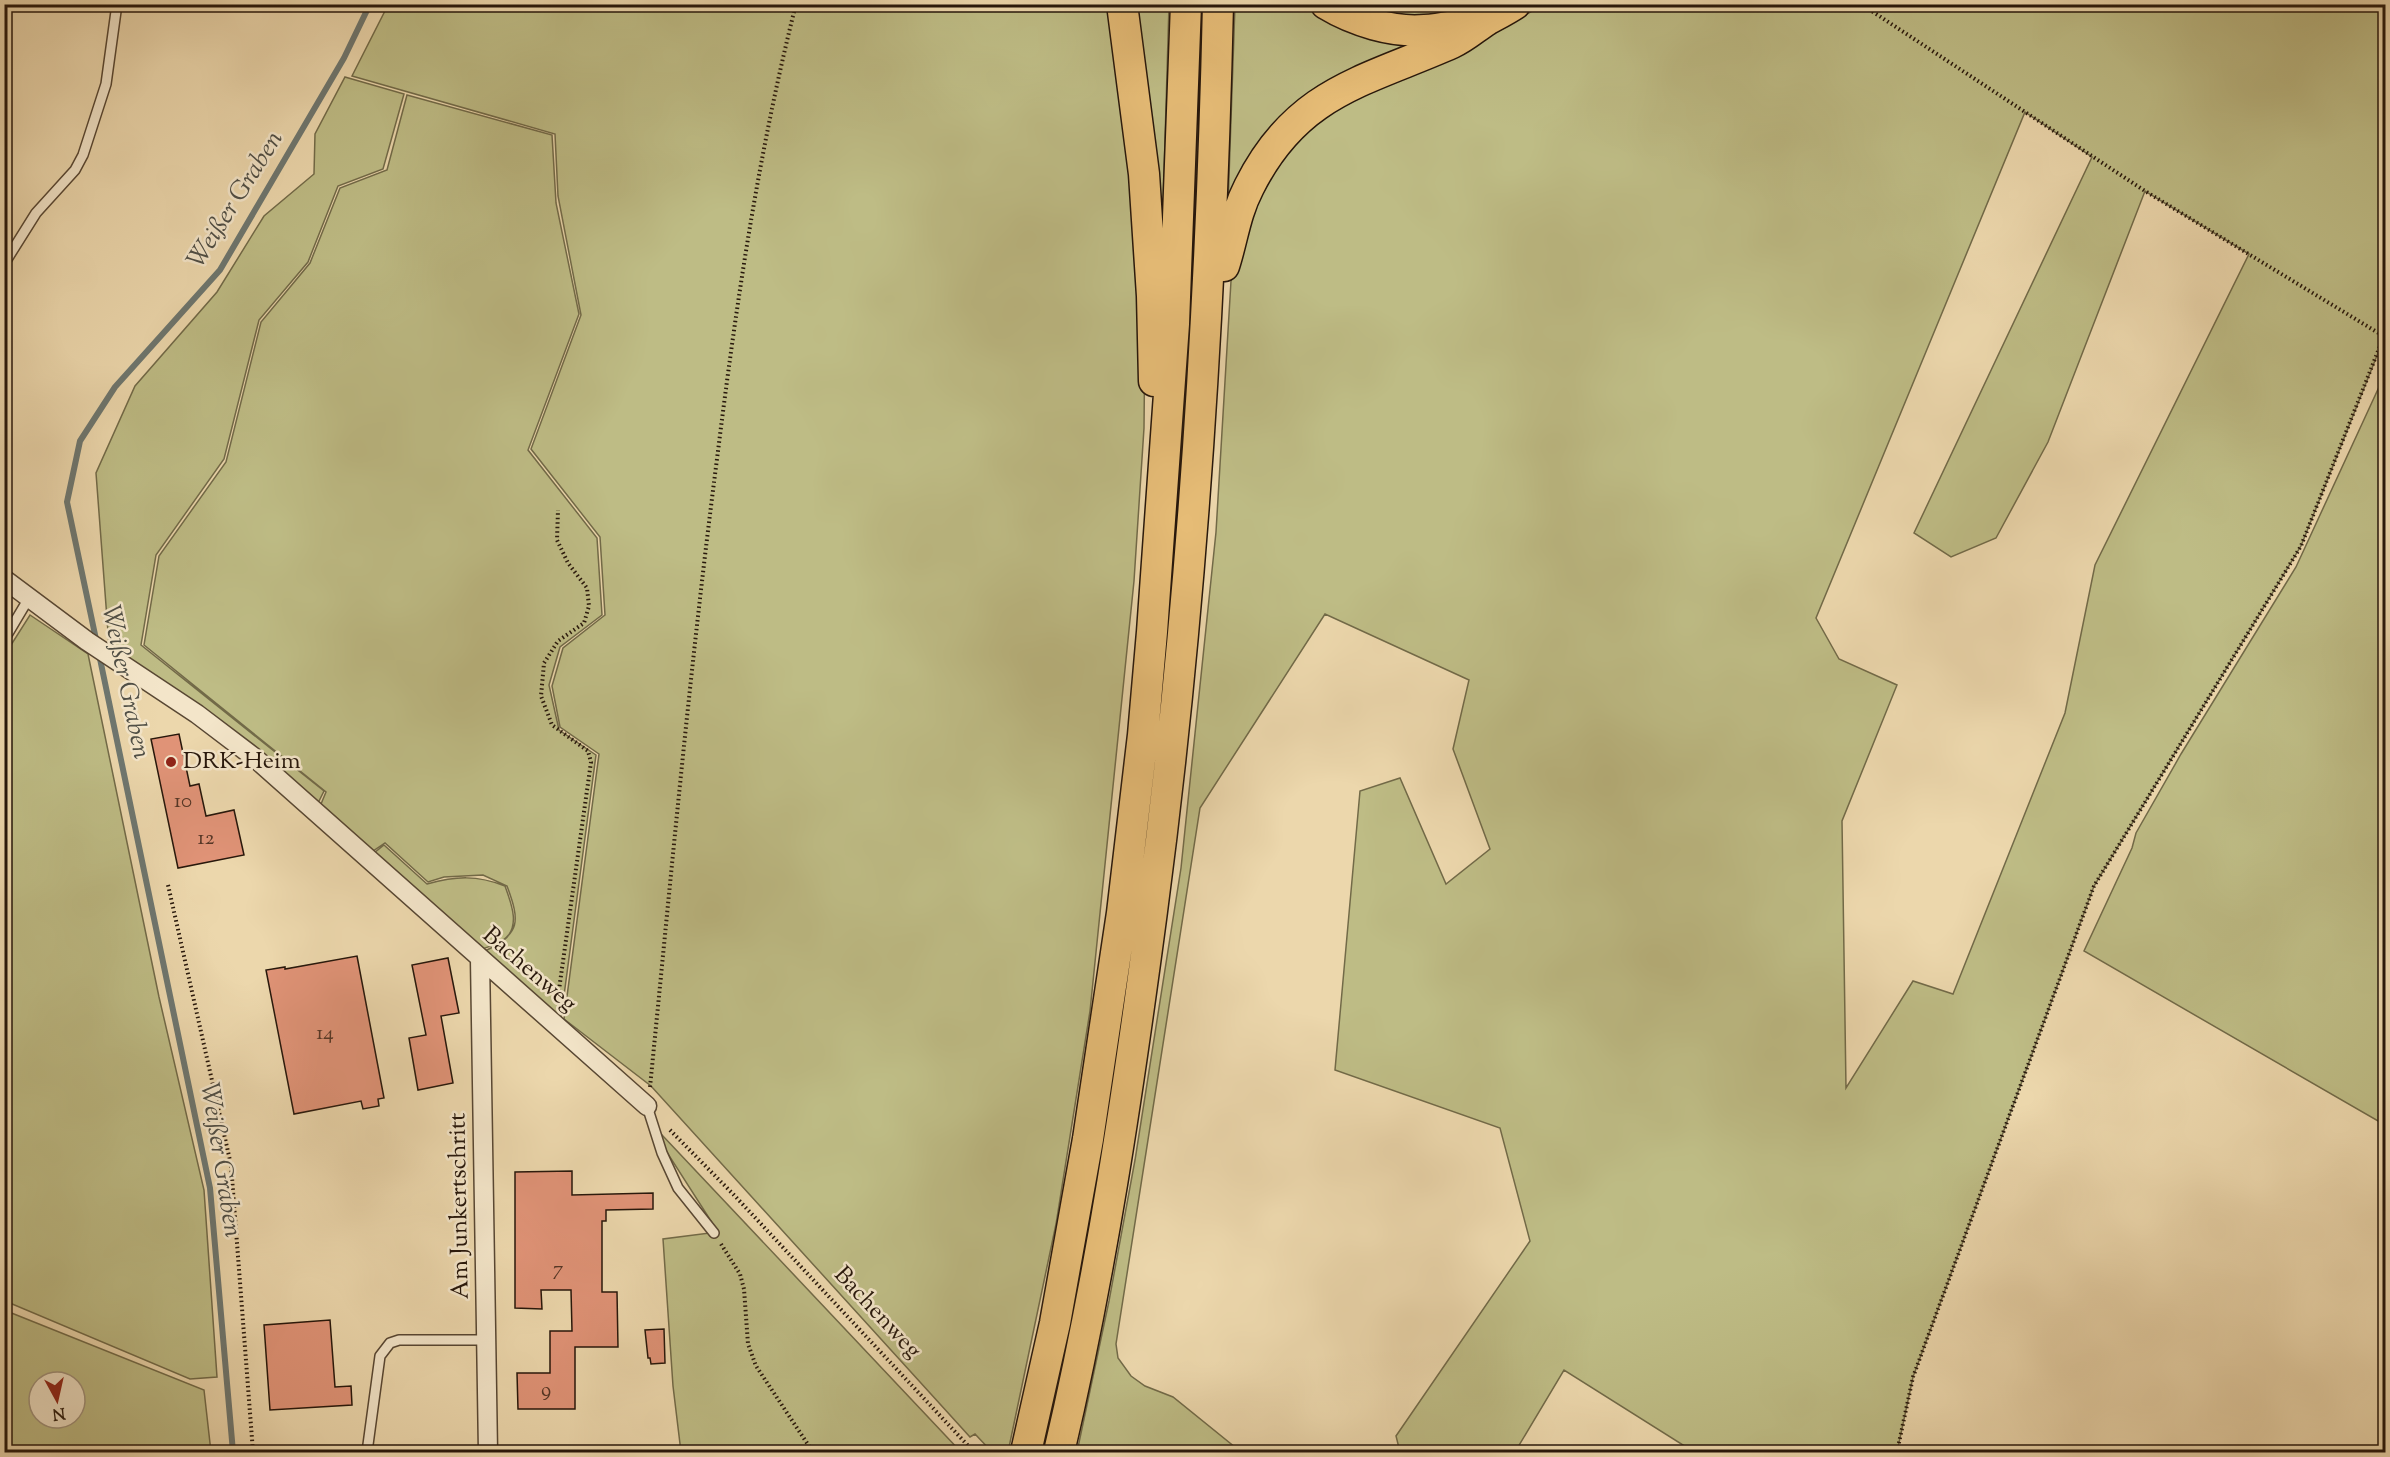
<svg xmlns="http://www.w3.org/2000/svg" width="2390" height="1457" font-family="'Sorts Mill Goudy',serif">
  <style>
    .green { fill: #bebc85; stroke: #726a48; stroke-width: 1.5; fill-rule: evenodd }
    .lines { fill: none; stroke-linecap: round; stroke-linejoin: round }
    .stream { stroke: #6e7770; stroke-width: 6 }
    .building { fill: #e09377; stroke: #27170b; stroke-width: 1.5 }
    .service-casing { stroke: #584733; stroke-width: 12 }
    .minor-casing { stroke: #584733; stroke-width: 21 }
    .trunk-casing { stroke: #27170b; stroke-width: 33 }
    .path { stroke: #27170b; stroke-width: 4; stroke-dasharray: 1.5 3; stroke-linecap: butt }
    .service { stroke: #f3e5c9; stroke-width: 9 }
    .minor { stroke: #f3e5c9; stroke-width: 18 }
    .trunk { stroke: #e6bc76; stroke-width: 30 }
    .poi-dot { fill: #8f2418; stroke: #f3e5c9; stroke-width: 2 }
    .labels { text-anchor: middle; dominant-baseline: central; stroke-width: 5; stroke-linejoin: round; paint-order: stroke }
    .number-label { font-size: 21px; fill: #553626 }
    .poi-label { font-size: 24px; fill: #27170b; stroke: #f3e5c9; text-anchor: start }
    .street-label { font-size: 24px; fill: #27170b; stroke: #f3e5c9 }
    .water-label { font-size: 26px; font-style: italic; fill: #504f46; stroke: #f3e5c9 }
  </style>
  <rect width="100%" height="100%" fill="#ecd7ac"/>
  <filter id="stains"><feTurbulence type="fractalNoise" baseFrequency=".00333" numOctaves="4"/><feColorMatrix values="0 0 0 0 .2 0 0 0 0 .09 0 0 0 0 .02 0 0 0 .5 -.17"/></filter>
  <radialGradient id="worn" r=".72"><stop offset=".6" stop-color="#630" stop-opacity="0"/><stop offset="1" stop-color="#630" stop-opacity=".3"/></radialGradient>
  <!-- green -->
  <path class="green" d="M388 5H1115L1145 324 1144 428 1134 581 1090 1011 1056 1224 1008 1452H992L975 1434 970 1437 651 1086 564 1019 599 754 560 727 552 686 563 648 605 615 600 537 531 449 581 315 558 196 555 134 352 76Z
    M1131 5H1169L1161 274Z
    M1199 5H1206L1191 369 1172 595H1170L1168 593Z
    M1235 5H1316L1425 39 1372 66 1228 206Z
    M1345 5H1485L1452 17 1427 21Z
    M1542 5H2385V348L2384 338 2301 546 2094 886 1913 1377 1897 1452H1694L1564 1370 1515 1452H1400L1396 1436 1530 1241 1500 1128 1335 1070 1360 791 1400 778 1446 884 1490 849 1453 749 1469 680 1325 614 1200 808 1116 1344 1118 1358 1131 1376 1145 1386 1173 1397 1241 1452H1077L1109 1301 1135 1160 1181 868 1216 532 1231 281 1241 228 1301 126 1499 31ZM2025 112 2092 157 1914 533 1951 557 1996 538 2048 442 2145 191 2249 254 2095 565 2065 713 1953 994 1913 981 1846 1088 1842 821 1897 685 1839 659 1816 618Z
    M345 77 404 94 383 169 338 186 308 262 259 320 224 459 156 555 141 645 324 791 318 803 109 645 96 473 135 386 217 292 264 216 314 174 315 134Z
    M407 95 552 135 556 203 579 314 528 450 597 538 602 615 560 647 549 685 559 730 596 755 561 1018 485 951C521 934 520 921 507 886L483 875 444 877 428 882 385 843 373 851 321 804 326 792 144 645 159 556 226 462 261 322 310 263 340 188 387 170Z
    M2385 374 2386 1125H2385L2084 951 2132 848 2136 833 2181 754 2296 567Z
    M30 615 88 654 159 997 204 1190 217 1377 190 1379 5 1301 4 656Z
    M384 845 427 884C456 876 477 875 505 886 511 903 521 926 504 940 499 944 488 947 482 949L374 853Z
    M1122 1020 1104 1162 1047 1452H1038L1118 1021Z
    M662 1135 961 1452H681L673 1386 663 1239 718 1232 668 1154 662 1142Z
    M4 1310 204 1390 211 1452H5ZM39 1382H75V1418H39Z"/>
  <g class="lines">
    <!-- stream -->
    <path class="stream" d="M97 644 67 502 80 441 115 387 220 270 344 58 370 4
      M99 654 210 1188 233 1452"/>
  </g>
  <!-- building -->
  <path class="building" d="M179 734 190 786 199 784 206 816 234 810 244 855 178 868 151 739Z
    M357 956 384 1098 378 1099 379 1106 363 1109 361 1101 294 1114 266 970 285 967V969Z
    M448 958 459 1013 441 1016 453 1083 418 1090 409 1038 426 1035 412 965Z
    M572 1171V1195L653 1193V1209L606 1210V1221H602V1292H617L618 1347H575V1409H518L517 1373H550V1331H572L571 1290H541L542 1309 515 1308V1172Z
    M330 1320 335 1387 351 1386 352 1405 270 1410 264 1325Z
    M664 1329 665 1363 651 1364 650 1358H648L645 1330Z"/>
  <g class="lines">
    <defs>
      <path id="service" d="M4 264 36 213 75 170 83 155 106 84 117 4
        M4 640 29 598
        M647 1106 662 1153 678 1188 714 1233
        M367 1452 380 1356 390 1343 399 1340H486"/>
      <path id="minor" d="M4 579 87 641 197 714 255 758 647 1106
        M480 959 488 1452"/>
      <path id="trunk" d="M1122 4 1144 174 1152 296 1154 381
        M1326 4C1354 21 1393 33 1425 30 1439 29 1453 26 1467 24
        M1224 266C1233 238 1235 214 1249 187 1297 91 1364 82 1452 43 1465 37 1476 27 1487 20 1496 15 1506 10 1515 4
        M1026 1452 1055 1323 1088 1139 1122 913 1143 735 1152 632 1174 324 1186 4
        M1059 1452C1101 1274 1128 1092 1152 911 1192 610 1211 308 1218 4"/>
    </defs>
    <!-- service casing -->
    <use href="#service" class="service-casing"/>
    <!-- minor casing -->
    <use href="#minor" class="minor-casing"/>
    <!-- trunk casing -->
    <use href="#trunk" class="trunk-casing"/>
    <!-- path -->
    <path class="path" d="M1861 4 2145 191 2385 337
      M168 885 231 1165 253 1452
      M557 1004 591 762 588 751 552 725 541 696 544 663 558 641 584 623 589 606 587 588 568 563 557 540 558 510
      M650 1087C671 877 690 667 717 459 736 306 758 154 796 4
      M670 1130 734 1195 974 1452
      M721 1244 740 1274 744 1289 748 1344 756 1366 813 1452
      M1897 1452 1913 1377 2094 886 2301 546 2384 336"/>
    <!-- service -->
    <use href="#service" class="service"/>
    <!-- minor -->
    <use href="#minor" class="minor"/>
    <!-- trunk -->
    <use href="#trunk" class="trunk"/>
  </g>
  <!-- markers -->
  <circle class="poi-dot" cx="171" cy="762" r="6"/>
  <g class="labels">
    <!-- number labels -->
    <g class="number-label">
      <text x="183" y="802">10</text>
      <text x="206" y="839">12</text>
      <text x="325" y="1034">14</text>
      <text x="558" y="1270">7</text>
      <text x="546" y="1391">9</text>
    </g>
    <!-- poi labels -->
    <g class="poi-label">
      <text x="183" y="762">DRK-Heim</text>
    </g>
    <!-- street labels -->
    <g class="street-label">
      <text transform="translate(529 970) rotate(41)">Bachenweg</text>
      <text transform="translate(460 1206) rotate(-91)">Am Junkertschritt</text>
      <text transform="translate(877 1313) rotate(47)">Bachenweg</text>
    </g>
    <!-- water labels -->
    <g class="water-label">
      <text transform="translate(236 200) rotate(-58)">Weißer Graben</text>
      <text transform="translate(125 682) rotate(78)">Weißer Graben</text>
      <text transform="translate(220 1160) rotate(81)">Weißer Graben</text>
    </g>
  </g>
  <!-- margin -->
  <rect width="2390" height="1457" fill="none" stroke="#ecd7ac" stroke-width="24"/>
  <rect x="6" y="6" width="2378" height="1445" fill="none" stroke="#27170b" stroke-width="3"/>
  <rect x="12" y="12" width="2366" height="1433" fill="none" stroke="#27170b" stroke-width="1.5"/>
  <!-- north arrow -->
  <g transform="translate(57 1400) rotate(172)"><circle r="28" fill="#f3e5c9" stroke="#a1937d" stroke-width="1.5"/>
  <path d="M0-4.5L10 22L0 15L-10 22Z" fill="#8f2418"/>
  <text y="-9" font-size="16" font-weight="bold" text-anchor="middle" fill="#27170b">N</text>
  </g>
  <rect width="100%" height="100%" filter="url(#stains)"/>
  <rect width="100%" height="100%" fill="url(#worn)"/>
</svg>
